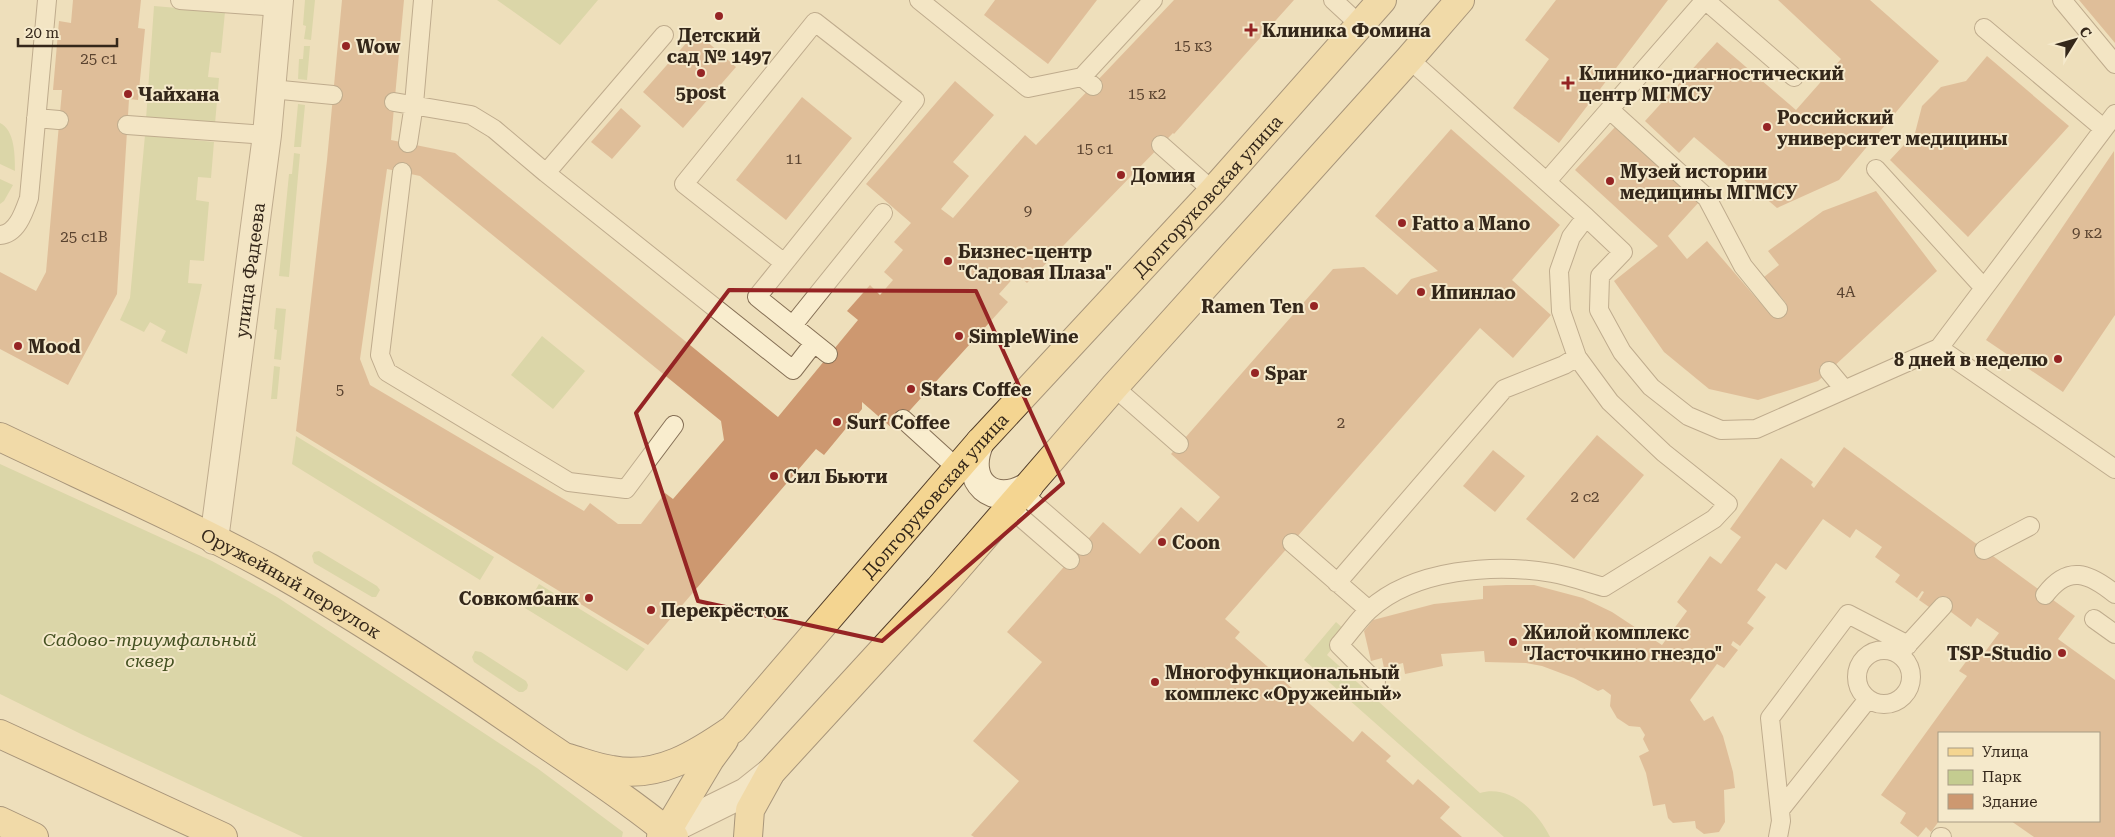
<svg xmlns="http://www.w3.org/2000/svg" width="2115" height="837" font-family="'Roboto Serif',serif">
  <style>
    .green { fill: #c4cc90 }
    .building { fill: #cd9870; fill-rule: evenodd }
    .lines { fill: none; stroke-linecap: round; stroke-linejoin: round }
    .service-casing { stroke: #856f55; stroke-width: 20 }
    .minor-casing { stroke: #856f55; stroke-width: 30 }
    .tertiary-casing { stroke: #856f55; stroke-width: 30 }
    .primary-casing { stroke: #523d2a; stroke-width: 30 }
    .service { stroke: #f9edce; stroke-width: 18 }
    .minor { stroke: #f9edce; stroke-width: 28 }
    .tertiary { stroke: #f9edce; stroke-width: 28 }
    .primary { stroke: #f4d591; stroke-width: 28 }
    .marked { fill: none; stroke: #952424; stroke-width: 4; stroke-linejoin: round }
    .poi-dot { fill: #952424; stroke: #f5e9cb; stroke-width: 2 }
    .labels { text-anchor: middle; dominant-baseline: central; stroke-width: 4; stroke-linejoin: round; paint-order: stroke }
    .number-label { font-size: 15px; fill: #5a4330 }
    .poi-label { font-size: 18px; font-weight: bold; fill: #34271a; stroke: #f5e9cb; text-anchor: start }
    .street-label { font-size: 18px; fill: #34271a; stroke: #f5e9cb }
    .park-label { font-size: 18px; font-style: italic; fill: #445121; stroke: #f5e9cb }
  </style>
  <rect width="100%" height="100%" fill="#eedfbb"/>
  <!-- green -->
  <path class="green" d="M305 0H315L311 40 304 39 306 26 303 25Z
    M497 0H598L560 45Z
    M154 6 225 12 221 53 211 52 208 77 219 78 215 124 146 119Z
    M304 46H310L307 80 298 79 299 59H303Z
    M298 104 305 105 301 147H294Z
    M0 123C15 130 15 156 15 171L0 164Z
    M145 135 214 142 211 178 198 177 196 200 209 202 204 261 190 260 188 283 202 284 187 354 161 341 166 331 150 322 144 332 120 320 130 298Z
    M294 153 300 154 289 277 279 276 289 174H292Z
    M0 179 13 185 4 201 0 204Z
    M276 308 286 309 281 360 274 359 277 330 274 329Z
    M542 336 585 371 553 409 511 375Z
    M274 366 280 367 277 399H271Z
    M296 436 494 557 480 580 292 464Z
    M0 464 212 561 277 597 537 768 623 832 622 837H303L83 735 0 694Z
    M319 551 377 586 380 590 376 597H372L314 563 312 556 314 552Z
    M539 584 645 649 627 671 525 608Z
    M1336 622 1346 631 1327 655 1480 793C1510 784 1538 812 1550 837H1504L1304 660Z
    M475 651 481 652 526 681 528 685 527 689 523 692H519L474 662 472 657Z"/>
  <!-- building -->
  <path class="building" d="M73 0H141L138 28 145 29 138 100 129 99 117 294 68 385 0 349V272L36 291 46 272 62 90H53L59 21 71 23Z
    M342 0H404L391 140 455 153 778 417 858 320 847 311 870 285 880 295 893 280 884 272 903 250 894 242 911 223 866 184 955 81 994 115 953 162 969 176 941 209 953 218 1025 135 1036 145 1174 0H1294L1174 134 1173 133 1027 283 1017 274 999 294 1008 302 893 429 862 402V409L824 455 816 449 648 645 296 431 327 160ZM387 169 420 176 721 421 724 440 673 499 665 493 641 524H618L590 503 584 511 370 385 360 359Z
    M995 0H1097L1048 64 984 15Z
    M1556 0H1668L1559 143 1513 108 1549 59 1525 40Z
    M1778 0H1870L1939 61 1839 180 1777 208 1694 137 1679 153 1645 121 1717 42 1796 110 1841 59Z
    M2079 0H2115V43Z
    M696 32 736 67 683 128 643 92Z
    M1987 56 2069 126 1968 237 1890 160 1915 133 1922 106 1941 87 1966 81Z
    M802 97 852 138 786 220 736 180Z
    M621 108 641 126 612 159 591 142Z
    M1616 126 1699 202 1668 236 1687 259 1707 241 1770 314 1786 303 1764 277 1779 265 1768 251 1823 211 1876 191 1937 271 1818 381 1758 400 1709 389 1664 352 1614 281 1658 246 1575 170Z
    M1451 129 1560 225 1512 280 1551 315 1513 358 1480 328 1225 619 1240 632 1235 638 1353 742 1362 731 1391 756 1386 761 1413 785 1418 779 1450 807 1440 818 1462 837H974L971 835 1019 781 973 741 1042 662 1007 632 1103 522 1140 554 1181 507 1198 522 1220 497 1171 454 1333 269 1364 267 1397 295 1411 279 1438 271 1375 216Z
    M2114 151 2115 315 2063 392 1986 340Z
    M1597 435 1644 475 1574 559 1526 519Z
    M1844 447 2075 616 2058 639 2115 680V837H2034L2011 821H2099V733H1939V821L1931 832 1926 827 1918 837 1900 823 1906 813 1881 795 1967 676 1959 671 1974 651 1982 656 1999 633 1977 618 1971 627 1947 609 1942 616 1919 600 1924 592 1922 591 1917 598 1895 582 1900 575 1875 557 1882 547 1856 529 1850 538 1823 519 1786 570 1776 563 1757 590 1766 597 1747 623 1754 628 1740 646 1733 641 1731 645 1738 650 1724 668 1717 664 1690 700 1704 721 1713 716 1723 736 1733 772 1735 788 1724 790 1725 822 1719 832 1704 834 1696 828 1695 821 1673 823 1668 818 1665 804 1653 806 1646 773 1639 756 1649 751 1643 739 1645 735 1640 727 1629 726 1617 718 1610 706 1611 695 1603 689 1598 691 1574 678 1542 666 1526 663 1485 662 1484 651 1441 654 1443 666 1405 674 1403 663 1384 668 1382 658 1371 661 1364 631 1373 620 1434 604 1483 599V586L1506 585H1534L1583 598 1612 612 1662 645 1687 611 1677 602 1710 556 1721 564 1741 537 1730 529 1781 458 1813 482 1811 485 1814 488Z
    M1493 450 1525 476 1495 512 1463 486Z"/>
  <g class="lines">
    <defs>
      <path id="service" d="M180 0 279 7
        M919 0 1028 88 1082 77 1093 86
        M1333 0 1360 25
        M2062 0 2115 64
        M1984 28 2103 128
        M1082 77 1153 0
        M271 89 333 95
        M394 102 471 115 494 129 546 173 793 370 814 343
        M1610 110 1707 198 1743 266 1778 309
        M36 118 59 120
        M127 125 267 135
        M408 143 414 104 423 0
        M1161 145 1213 191
        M1876 169 1984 288
        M402 172 380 355 387 372 569 482 626 489 674 425
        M546 173 664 35
        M1547 181 1705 0 1794 77
        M1586 217 1623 252 1600 276 1599 310 1622 352 1651 387 1688 416 1721 430 1756 429 1939 348 2115 114
        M0 235C17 234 24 212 29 198L47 0
        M783 262 684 184 815 22 915 100 757 297 828 354
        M793 325 883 213
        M1939 348 2115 469
        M1829 371 1844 389
        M1114 387 1179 444
        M903 419 958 469
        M1023 494 1083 546
        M1010 508 1070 560
        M1292 543 1369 610
        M1984 550 2030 526
        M1337 583 1504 389 1564 365 1577 357
        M2045 595C2068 564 2089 573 2115 594
        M2094 619 2115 634
        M1857 677a27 27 0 1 1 54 0a27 27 0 1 1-54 0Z
        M1901 652 1943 606
        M1376 682 1339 645C1349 634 1358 620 1369 610 1414 569 1494 563 1552 573 1569 576 1586 582 1604 587L1714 519 1728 504 1664 453 1610 402 1577 357 1561 311 1559 271 1571 237 1586 217 1409 59
        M1780 810 1868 699
        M1778 837 1781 821 1770 718 1848 614 1908 645
        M1940 837H1942"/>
      <path id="minor" d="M980 442C962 481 993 509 1029 486
        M667 831 746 792 771 772"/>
      <g id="tertiary">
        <path id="s1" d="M214 540 267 135 279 0"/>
      </g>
      <g id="primary">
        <path id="s2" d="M0 437C90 480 182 520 270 568 362 620 450 678 536 738 583 770 630 801 674 837"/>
        <path d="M0 734 223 837"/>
        <path id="s3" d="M568 758C582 762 597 768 612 770 658 779 697 754 733 729L980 442 1213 191 1382 0"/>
        <path d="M0 821 34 837"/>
        <path d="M661 837 667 831 710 759 724 740"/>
        <path d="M748 837 750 810 771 772 939 589 1114 387 1409 59 1460 0"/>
      </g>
    </defs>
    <!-- service casing -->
    <use href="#service" class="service-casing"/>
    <!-- minor casing -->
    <use href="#minor" class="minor-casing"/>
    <!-- tertiary casing -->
    <use href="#tertiary" class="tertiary-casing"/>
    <!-- primary casing -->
    <use href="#primary" class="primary-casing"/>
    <!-- service -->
    <use href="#service" class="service"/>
    <!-- minor -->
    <use href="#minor" class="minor"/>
    <!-- tertiary -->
    <use href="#tertiary" class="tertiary"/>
    <!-- primary -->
    <use href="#primary" class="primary"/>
  </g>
  <!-- marked area -->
  <path d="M0 0H2115V837H0ZM729 290 976 291 1063 483 882 641 698 601 636 413Z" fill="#eedfbb" fill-opacity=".55" fill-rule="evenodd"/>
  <path class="marked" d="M729 290 976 291 1063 483 882 641 698 601 636 413Z"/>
  <!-- markers -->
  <g class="poi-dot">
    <circle cx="719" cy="16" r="5"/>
    <path d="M1248.5 22.5h5v5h5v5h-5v5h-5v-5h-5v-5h5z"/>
    <circle cx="346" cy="46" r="5"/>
    <circle cx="701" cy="73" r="5"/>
    <path d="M1565.5 75.5h5v5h5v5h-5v5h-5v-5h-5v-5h5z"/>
    <circle cx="128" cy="94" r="5"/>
    <circle cx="1767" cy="127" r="5"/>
    <circle cx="1121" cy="175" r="5"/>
    <circle cx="1610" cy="181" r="5"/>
    <circle cx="1402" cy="223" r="5"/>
    <circle cx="948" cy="261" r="5"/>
    <circle cx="1421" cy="292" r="5"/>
    <circle cx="1314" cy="306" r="5"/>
    <circle cx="959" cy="336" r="5"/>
    <circle cx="18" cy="346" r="5"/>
    <circle cx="2058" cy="359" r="5"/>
    <circle cx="1255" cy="373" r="5"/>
    <circle cx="911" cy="389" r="5"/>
    <circle cx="837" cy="422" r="5"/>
    <circle cx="774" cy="476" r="5"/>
    <circle cx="1162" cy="542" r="5"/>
    <circle cx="589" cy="598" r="5"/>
    <circle cx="651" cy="610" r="5"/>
    <circle cx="1513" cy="642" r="5"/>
    <circle cx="2062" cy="653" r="5"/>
    <circle cx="1155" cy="682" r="5"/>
  </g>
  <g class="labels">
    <!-- number labels -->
    <g class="number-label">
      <text x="1193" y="46">15 к3</text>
      <text x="99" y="59">25 с1</text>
      <text x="1147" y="94">15 к2</text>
      <text x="1095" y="149">15 с1</text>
      <text x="794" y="159">11</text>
      <text x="1028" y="211">9</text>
      <text x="2087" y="233">9 к2</text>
      <text x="84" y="237">25 с1В</text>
      <text x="1846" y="292">4А</text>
      <text x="340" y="390">5</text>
      <text x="1341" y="423">2</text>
      <text x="1585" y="497">2 c2</text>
    </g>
    <!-- poi labels -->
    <g class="poi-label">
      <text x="1262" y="30">Клиника Фомина</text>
      <text x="719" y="35" text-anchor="middle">Детский<tspan x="719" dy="21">сад № 1497</tspan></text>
      <text x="356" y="46">Wow</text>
      <text x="1579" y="73">Клинико-диагностический<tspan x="1579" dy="21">центр МГМСУ</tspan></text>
      <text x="701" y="92" text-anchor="middle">5post</text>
      <text x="138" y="94">Чайхана</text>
      <text x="1777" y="117">Российский<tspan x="1777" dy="21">университет медицины</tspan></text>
      <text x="1620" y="171">Музей истории<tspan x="1620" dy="21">медицины МГМСУ</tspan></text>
      <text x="1131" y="175">Домия</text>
      <text x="1412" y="223">Fatto a Mano</text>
      <text x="958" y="251">Бизнес-центр<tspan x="958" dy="21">"Садовая Плаза"</tspan></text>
      <text x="1431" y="292">Ипинлао</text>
      <text x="1304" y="306" text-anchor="end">Ramen Ten</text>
      <text x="969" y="336">SimpleWine</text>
      <text x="28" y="346">Mood</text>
      <text x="2048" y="359" text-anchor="end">8 дней в неделю</text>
      <text x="1265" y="373">Spar</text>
      <text x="921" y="389">Stars Coffee</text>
      <text x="847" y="422">Surf Coffee</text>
      <text x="784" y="476">Сил Бьюти</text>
      <text x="1172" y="542">Coon</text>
      <text x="579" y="598" text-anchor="end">Совкомбанк</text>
      <text x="661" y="610">Перекрёсток</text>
      <text x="1523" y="632">Жилой комплекс<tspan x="1523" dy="21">"Ласточкино гнездо"</tspan></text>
      <text x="2052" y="653" text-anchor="end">TSP-Studio</text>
      <text x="1165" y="672">Многофункциональный<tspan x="1165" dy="21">комплекс «Оружейный»</tspan></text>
    </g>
    <!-- street labels -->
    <g class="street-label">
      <text stroke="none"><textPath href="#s3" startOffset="891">Долгоруковская улица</textPath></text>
      <text stroke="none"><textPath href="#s1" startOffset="272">улица Фадеева</textPath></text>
      <text stroke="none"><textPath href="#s3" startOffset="486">Долгоруковская улица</textPath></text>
      <text stroke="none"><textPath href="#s2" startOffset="326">Оружейный переулок</textPath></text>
    </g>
    <!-- park labels -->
    <g class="park-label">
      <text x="150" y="639">Садово-триумфальный<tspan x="150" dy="21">сквер</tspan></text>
    </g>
  </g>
  <!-- legend -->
  <rect x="1938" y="732" width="162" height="90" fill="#f5e9cb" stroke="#a89b84"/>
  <rect x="1948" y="748" width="25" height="8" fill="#f4d591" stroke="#a89b84"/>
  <text x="1982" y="757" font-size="15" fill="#34271a">Улица</text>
  <rect x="1948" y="770" width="25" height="15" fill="#c4cc90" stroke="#a89b84"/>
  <text x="1982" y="782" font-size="15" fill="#34271a">Парк</text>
  <rect x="1948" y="794" width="25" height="15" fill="#cd9870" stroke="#a89b84"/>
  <text x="1982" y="807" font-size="15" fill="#34271a">Здание</text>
  <!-- north arrow -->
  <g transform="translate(2075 40) rotate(53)" stroke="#f5e9cb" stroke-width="4" paint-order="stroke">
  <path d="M0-4L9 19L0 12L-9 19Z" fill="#34271a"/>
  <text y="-8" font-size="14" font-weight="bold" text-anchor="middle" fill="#34271a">С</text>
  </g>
  <!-- scale -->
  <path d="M18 38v8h99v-8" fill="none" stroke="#34271a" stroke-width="2.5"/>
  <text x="25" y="38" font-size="15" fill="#34271a" stroke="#f5e9cb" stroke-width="4" paint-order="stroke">20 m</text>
</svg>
